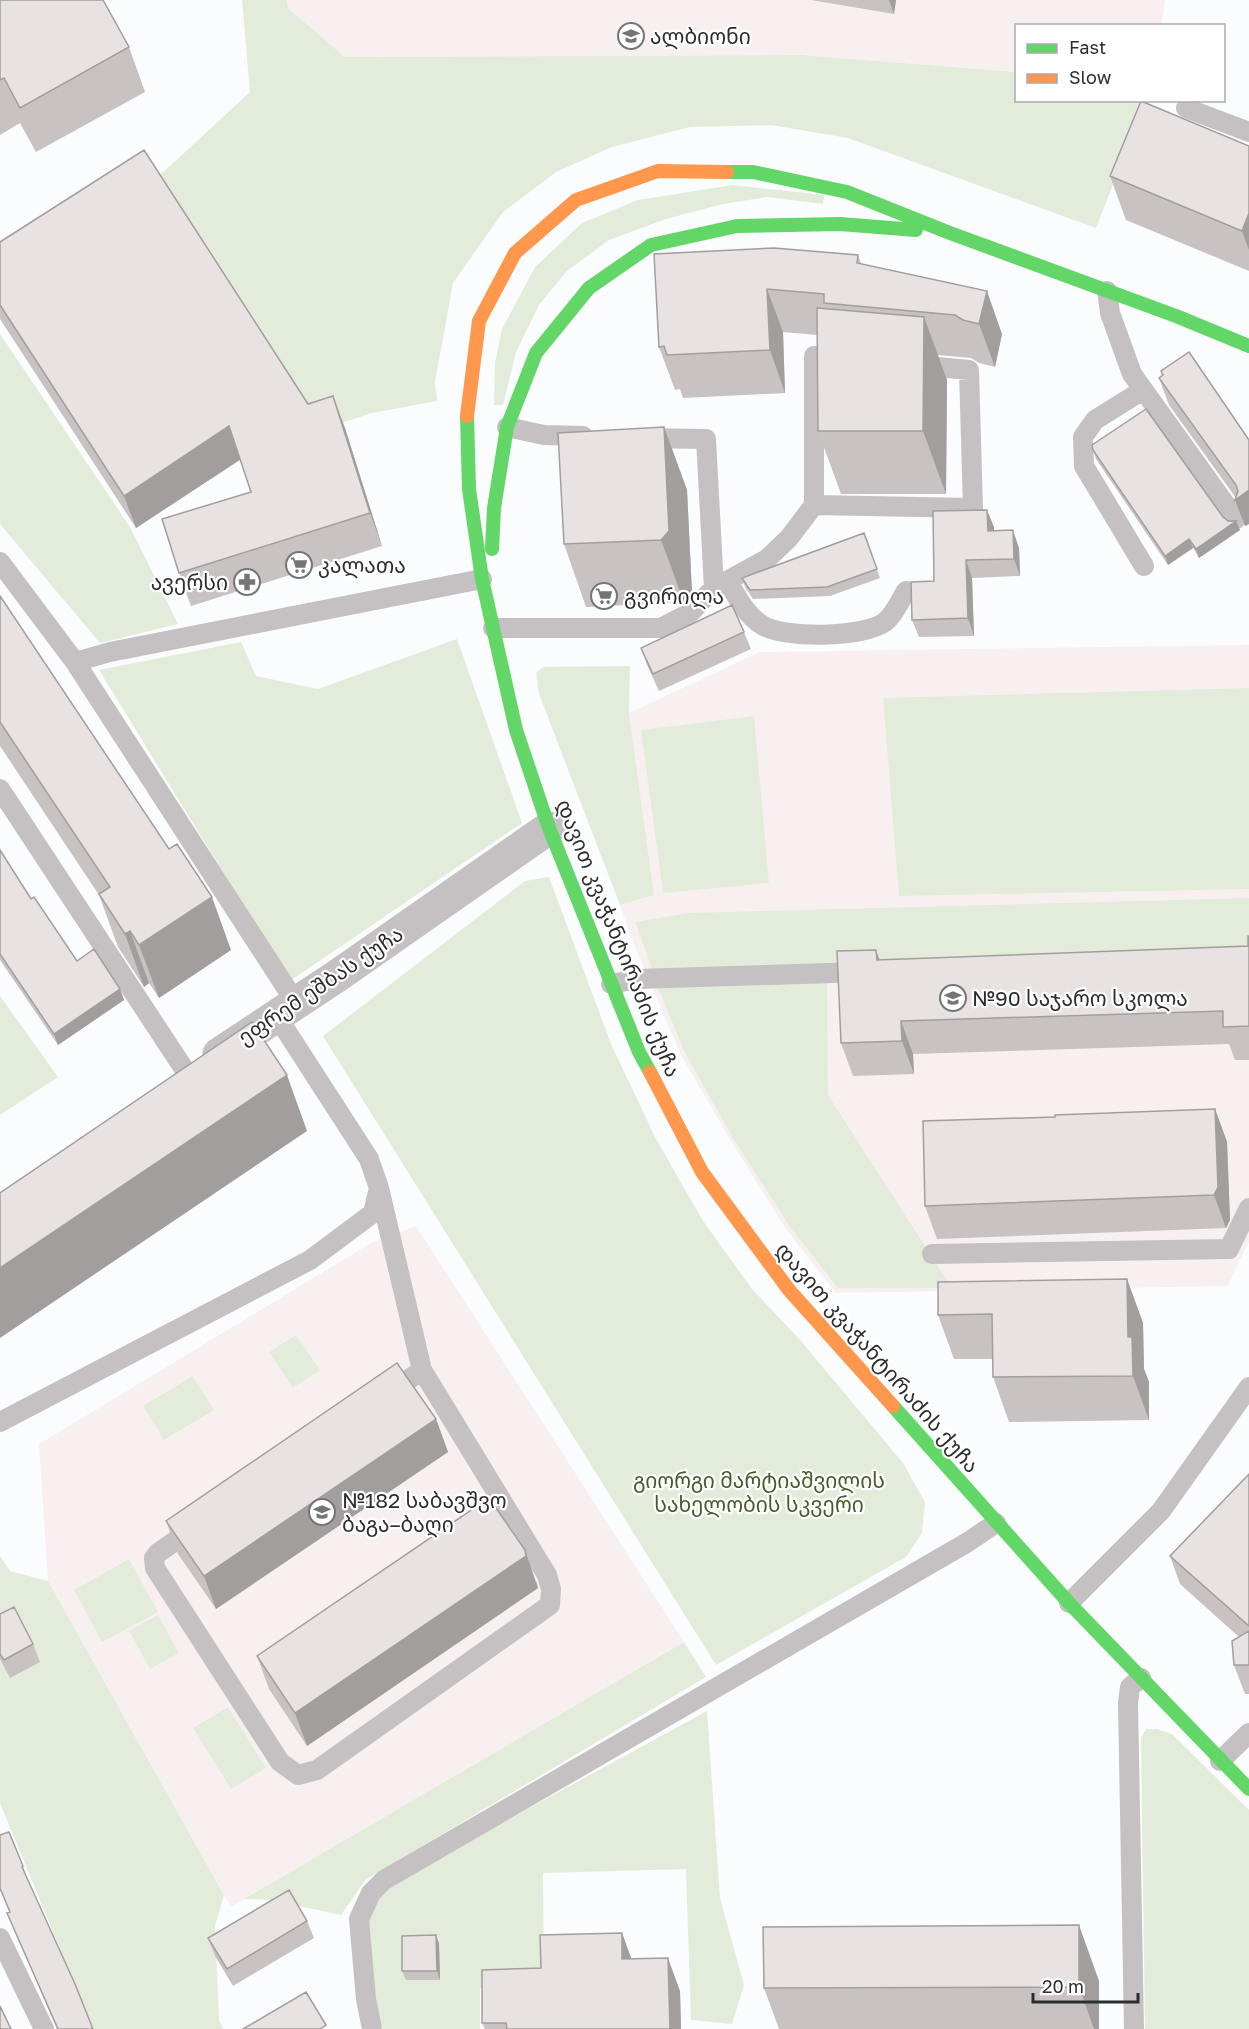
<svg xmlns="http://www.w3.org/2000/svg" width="1249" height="2029" font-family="'Golos Text','Noto Sans Georgian',sans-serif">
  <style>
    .education { fill: #f8f0f0 }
    .green { fill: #e3ecdb }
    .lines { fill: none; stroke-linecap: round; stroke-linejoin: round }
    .lane { stroke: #c5c0c1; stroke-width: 20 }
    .street { stroke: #c5c0c1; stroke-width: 33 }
    .fast { stroke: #63d668; stroke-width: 14 }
    .slow { stroke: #ff974d; stroke-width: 14 }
    .wall { fill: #c8c2c2 }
    .shaded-wall { fill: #a39e9e }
    .building { fill: #e9e2e2; stroke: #a39e9e; stroke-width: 1.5 }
    .labels { text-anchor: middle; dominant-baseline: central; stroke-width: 4.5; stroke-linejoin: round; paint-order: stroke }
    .poi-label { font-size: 21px; fill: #2c2d2e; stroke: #fff; text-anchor: start }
    .street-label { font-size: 21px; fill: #2c2d2e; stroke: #fff }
    .park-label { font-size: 21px; fill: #495b29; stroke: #fff }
  </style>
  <rect width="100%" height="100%" fill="#fafcfe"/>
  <!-- education -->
  <path class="education" d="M287 0H1165L1161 25 1016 26V72L803 55 345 57 288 8Z
    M1249 645V1242L1227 1286 836 1293 786 1229 730 1139 681 1055 633 942 620 905 654 895 629 713 760 652Z
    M416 1226 684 1642 231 1907 48 1581 39 1444 373 1242Z"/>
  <!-- green -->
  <path class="green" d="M242 0H287L288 8 345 57 803 55 1016 72V100L1146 101 1096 228 848 138 771 125 690 127 612 147 556 172 503 212 453 283 435 382 437 401 372 413 323 429 156 179 250 92Z
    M733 185 824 195 823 204 767 197 723 204 666 219 609 240 567 271 539 305 516 352 503 405H494L495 363 502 329 535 267 582 223 638 200Z
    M0 334 130 527 178 624 100 643 0 524Z
    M457 639 522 823 290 981 99 670 241 642 256 676 318 689Z
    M630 666 629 713 654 895 620 905 539 694 536 673 543 667Z
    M1249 688V889L899 896 883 698Z
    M754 716 769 883 663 893 641 730Z
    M549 877 611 1044 655 1137 703 1221 752 1289 801 1341 903 1463 925 1502 922 1533 906 1557 716 1665 323 1036 525 881Z
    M1249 898V954L654 974 635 922 688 913Z
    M827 980 828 1095 952 1288H838L790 1227 733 1138 685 1053 656 983Z
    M0 996 58 1077 0 1115Z
    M296 1335 320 1370 293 1388 269 1352Z
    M193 1376 214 1410 164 1440 143 1406Z
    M0 1556 10 1571 48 1581 224 1895 215 1926 219 2020 223 2029H93L0 1803Z
    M129 1559 158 1612 102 1642 74 1590Z
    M158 1615 179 1653 150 1669 129 1631Z
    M684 1642 706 1677 365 1880 341 1915 271 1900 244 1899Z
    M228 1707 266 1768 231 1789 193 1728Z
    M707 1711 720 1898 744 1985 732 2024 691 2020 686 1869 543 1873 544 1988H480V2029H383L376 2013 369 1942V1915L388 1885Z
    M1146 1729H1157L1172 1734 1249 1810V2029H1145L1141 1738Z"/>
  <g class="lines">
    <!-- lane -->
    <path class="lane" d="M1186 108 1249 132
      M1107 291 1110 313 1132 374 1236 519
      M1143 390 1095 420 1083 437 1084 466 1144 566
      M507 427 544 435 583 436
      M642 438 706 439 714 588
      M814 505 973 508 969 370 916 365
      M0 562 75 662 296 1003
      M728 581C737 597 746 615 762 625 784 639 863 638 885 622 894 615 900 601 906 591
      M493 628H661L690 613 714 588 767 559 789 538 814 505V356L842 359
      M75 662 110 652 482 579
      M0 789 188 1075
      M611 984 637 979 863 972
      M932 1254 1229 1249 1249 1208
      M388 1394 422 1370
      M0 1422 310 1260 373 1213 379 1188 369 1159 276 1015
      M195 1527 158 1553 154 1558 155 1568 280 1762 298 1775 317 1770 550 1605 551 1589 547 1575 422 1370 379 1188
      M1069 1603 1161 1511 1249 1387
      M1220 1761 1249 1733
      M0 1938 44 2029
      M372 2029 366 1999 359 1919 371 1893 384 1880 968 1542 996 1523
      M1134 2029 1128 1703 1130 1687 1141 1678"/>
    <!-- street -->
    <path class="street" d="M219 1054 337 976 549 828"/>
    <!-- fast -->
    <path class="fast" d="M727 172H753L847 192 950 233 1176 316 1249 346
      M467 416 469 489 482 579 516 730 549 828 639 1052 650 1072
      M492 549 494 508 507 427 536 353 589 288 651 245 737 226 840 224 916 230
      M893 1406 1069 1603 1249 1789"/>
    <!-- slow -->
    <path class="slow" d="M467 416 479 321 515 253 576 200 658 171 727 172
      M650 1072 702 1172 789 1290 893 1406"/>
  </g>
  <!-- wall -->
  <path class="wall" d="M0 0 129 47 145 92 36 152 20 123 0 135Z
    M811 0H896L894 14Z
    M1249 146V271L1126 220 1110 176Z
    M0 242 308 404 345 428 382 546 191 606 179 573 251 492 240 460 136 528 0 319Z
    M654 254 858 255 861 263 1002 334 995 367 979 363 971 358 938 355 947 380 946 494H841L818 431 817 335 783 332 785 393 683 398 680 389 675 390 659 347Z
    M1161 371 1249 440V524L1245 526 1235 500 1236 498 1169 405 1159 378 1162 376Z
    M664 427 687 490 692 593 684 602 586 607 564 544Z
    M1093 450 1223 517 1240 530 1199 558 1193 548 1168 565 1096 459Z
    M994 527V531L1019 548 1020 576 972 578 974 636 919 637 912 620 934 581Z
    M864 533 880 578 830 596 753 599 745 587 742 578Z
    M0 595 231 950 159 998 149 983 144 987 118 947 99 895 0 746Z
    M744 632 751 649 659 691 647 665 641 648Z
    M0 850 31 899 77 961 120 989 124 1000 58 1045 0 960Z
    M1249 936V1060H1235L1229 1044 913 1054 914 1074 853 1076 841 1043 880 960 1248 946Z
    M1215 1109 1227 1142 1230 1220 1226 1228 937 1239 925 1206 1055 1117Z
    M1127 1279 1143 1323 1144 1369 1149 1382V1420L1009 1422 993 1377V1359H954L938 1315Z
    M436 1419 448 1452 216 1609 178 1554 166 1521Z
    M1249 1474V1694H1245L1234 1665 1239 1637 1180 1584 1170 1556Z
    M537 1582 538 1588 307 1746 269 1689 257 1656Z
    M0 1614 33 1644 40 1662 10 1678 0 1659Z
    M0 1835 23 1866 26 1875V1876L93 2029H57L11 1922 7 1913 10 1912 0 1890Z
    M307 1921 314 1938 233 1986 215 1956 208 1938Z
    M622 1933 631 1958 680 1991 681 2029H485L482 2023 541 1968Z
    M436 1935 439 1944 440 1980H406L402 1971Z
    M1099 1981V2029H779L764 1988Z"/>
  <!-- shaded-wall -->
  <path class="shaded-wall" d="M889 0H896L894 14Z
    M1249 213V250L1242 231Z
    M767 289 783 332 785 393 770 350Z
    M987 291 1002 334 995 367 979 324Z
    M924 317 947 380 946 494 923 431Z
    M333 396 345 428 382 546 370 513Z
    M229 426 241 459 136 528 124 496Z
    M664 427 687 490 692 593 684 602 661 540Z
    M1249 490V524L1245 526 1235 500Z
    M987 510 994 527V549L988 531Z
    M1236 521 1240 530 1199 558 1196 549Z
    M1013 530 1019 548 1020 576 1014 559Z
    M1189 539 1193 548 1168 565 1165 556Z
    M966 560 972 578 974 636 968 618Z
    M212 897 231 950 159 998 139 945Z
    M130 931 149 983 144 987 125 934Z
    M876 950 888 983 877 960Z
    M120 989 124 1000 58 1045 54 1034Z
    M901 1021 913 1054 914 1074 902 1041Z
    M287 1075 307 1131 0 1338V1268Z
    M1215 1109 1227 1142 1230 1220 1226 1228 1214 1195Z
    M1127 1279 1143 1323 1144 1369 1149 1382V1420L1133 1376 1128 1337Z
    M436 1419 448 1452 216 1609 204 1576Z
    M525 1550 538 1588 307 1746 295 1713Z
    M1079 1925 1099 1981V2029H1094L1079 1987Z
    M622 1933 634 1966 622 1959Z
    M436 1935 439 1944 440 1980 437 1971Z
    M668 1958 680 1991 681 2029H670Z"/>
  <!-- building -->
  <path class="building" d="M0 0H103L129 47 20 108 4 78 0 80Z
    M1141 101 1249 146V213L1242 231 1110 176Z
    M144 150 308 404 333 396 370 513 179 573 162 519 251 492 229 426 124 496 0 305V242Z
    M774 248 858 255 857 263 987 291 979 324 963 320 955 315 824 303V294L767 289 770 350 667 355 664 346 659 347 654 254Z
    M817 308 924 317 923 431H818Z
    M1189 352 1249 440V490L1235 500 1238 491 1236 485 1159 378 1163 375 1161 371Z
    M1146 409 1223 517 1228 521H1236L1196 549 1189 539 1165 556 1093 450 1092 445Z
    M664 427 669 531 661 540 564 544 558 433Z
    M987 510 988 531 1013 530 1014 559 966 560 968 618 912 620 911 582 934 581 933 511Z
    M864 533 877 569 827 587 750 590 742 578Z
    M0 596 169 849 177 844 212 897 139 945 130 931 125 934 99 894 110 887 0 722Z
    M732 605 744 632 653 674 641 648Z
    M0 850 31 899 34 897 77 961 94 949 120 989 54 1034 0 954Z
    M1248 936H1249V1026L1223 1027V1011L901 1021 902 1041 841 1043 837 951 876 950 877 960 1248 946Z
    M252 1022 287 1075 0 1268V1193Z
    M1215 1109 1218 1187 1214 1195 925 1206 923 1121 1055 1117V1115Z
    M1127 1279 1128 1337H1132L1133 1376 993 1377 992 1314 938 1315V1282Z
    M397 1363 436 1419 204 1576 166 1521Z
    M1249 1474V1626L1170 1556Z
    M489 1498 525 1550 526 1556 295 1713 257 1656Z
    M14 1607 33 1644 4 1660 0 1654V1614Z
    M1249 1631V1665H1234L1232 1641Z
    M9 1832 23 1866 22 1867 75 1984 93 2029H58L7 1913 10 1912 0 1888V1835Z
    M289 1890 307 1921 227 1969 208 1938Z
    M1079 1925V1987L764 1988 763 1927Z
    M622 1933V1959L668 1958 670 2029H507L506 2023H482V1970L541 1968 540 1935Z
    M436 1935 437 1971H402V1936Z
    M306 1992 326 2025 320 2029H243Z
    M0 2006 11 2029H0Z"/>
  <!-- icons -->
  <defs>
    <symbol id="school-ring" viewBox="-11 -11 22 22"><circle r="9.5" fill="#fff" stroke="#747577" stroke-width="1.5"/><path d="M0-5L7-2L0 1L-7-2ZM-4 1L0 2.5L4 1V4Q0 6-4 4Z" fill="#747577"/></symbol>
    <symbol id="supermarket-ring" viewBox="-11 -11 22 22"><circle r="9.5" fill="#fff" stroke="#747577" stroke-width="1.5"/><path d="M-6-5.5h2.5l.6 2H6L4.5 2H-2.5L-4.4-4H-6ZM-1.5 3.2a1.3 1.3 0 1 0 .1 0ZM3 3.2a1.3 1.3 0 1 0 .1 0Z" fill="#747577"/></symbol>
    <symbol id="pharmacy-ring" viewBox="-11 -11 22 22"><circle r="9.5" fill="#fff" stroke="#747577" stroke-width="1.5"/><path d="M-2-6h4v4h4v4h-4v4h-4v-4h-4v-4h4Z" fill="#747577"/></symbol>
  </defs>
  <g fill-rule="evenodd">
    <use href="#school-ring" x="616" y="21" width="30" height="30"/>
    <use href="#supermarket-ring" x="284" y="550" width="30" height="30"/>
    <use href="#pharmacy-ring" x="232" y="567" width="30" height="30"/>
    <use href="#supermarket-ring" x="589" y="581" width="30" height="30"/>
    <use href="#school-ring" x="938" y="983" width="30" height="30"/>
    <use href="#school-ring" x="307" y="1497" width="30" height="30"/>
  </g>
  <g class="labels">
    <!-- poi labels -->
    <g class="poi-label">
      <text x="650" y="36">ალბიონი</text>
      <text x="318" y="565">კალათა</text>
      <text x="228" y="582" text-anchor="end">ავერსი</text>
      <text x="624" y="596">გვირილა</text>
      <text x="972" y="998">№90 საჯარო სკოლა</text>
      <text x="342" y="1500">№182 საბავშვო<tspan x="342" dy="24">ბაგა–ბაღი</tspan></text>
    </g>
    <!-- street labels -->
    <g class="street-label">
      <text transform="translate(619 938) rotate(68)">დავით კვაჭანტირაძის ქუჩა</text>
      <text transform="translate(320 985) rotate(-34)">ეფრემ ეშბას ქუჩა</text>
      <text transform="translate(878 1357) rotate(49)">დავით კვაჭანტირაძის ქუჩა</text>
    </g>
    <!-- park labels -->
    <g class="park-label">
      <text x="759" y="1480">გიორგი მარტიაშვილის<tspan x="759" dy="24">სახელობის სკვერი</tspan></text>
    </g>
  </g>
  <!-- legend -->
  <rect x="1015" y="24" width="210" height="78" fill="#ffffff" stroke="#ababab" stroke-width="1.5"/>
  <rect x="1027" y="44" width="30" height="9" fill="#63d668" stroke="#ababab" stroke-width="1.5"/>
  <text x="1069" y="54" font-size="18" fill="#2c2d2e">Fast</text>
  <rect x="1027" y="74" width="30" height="9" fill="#ff974d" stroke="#ababab" stroke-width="1.5"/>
  <text x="1069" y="84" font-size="18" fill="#2c2d2e">Slow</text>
  <!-- scale -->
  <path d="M1033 1993v9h105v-9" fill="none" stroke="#2c2d2e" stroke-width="3"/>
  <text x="1042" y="1993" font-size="18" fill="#2c2d2e" stroke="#ffffff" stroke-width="4.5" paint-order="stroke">20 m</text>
</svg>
